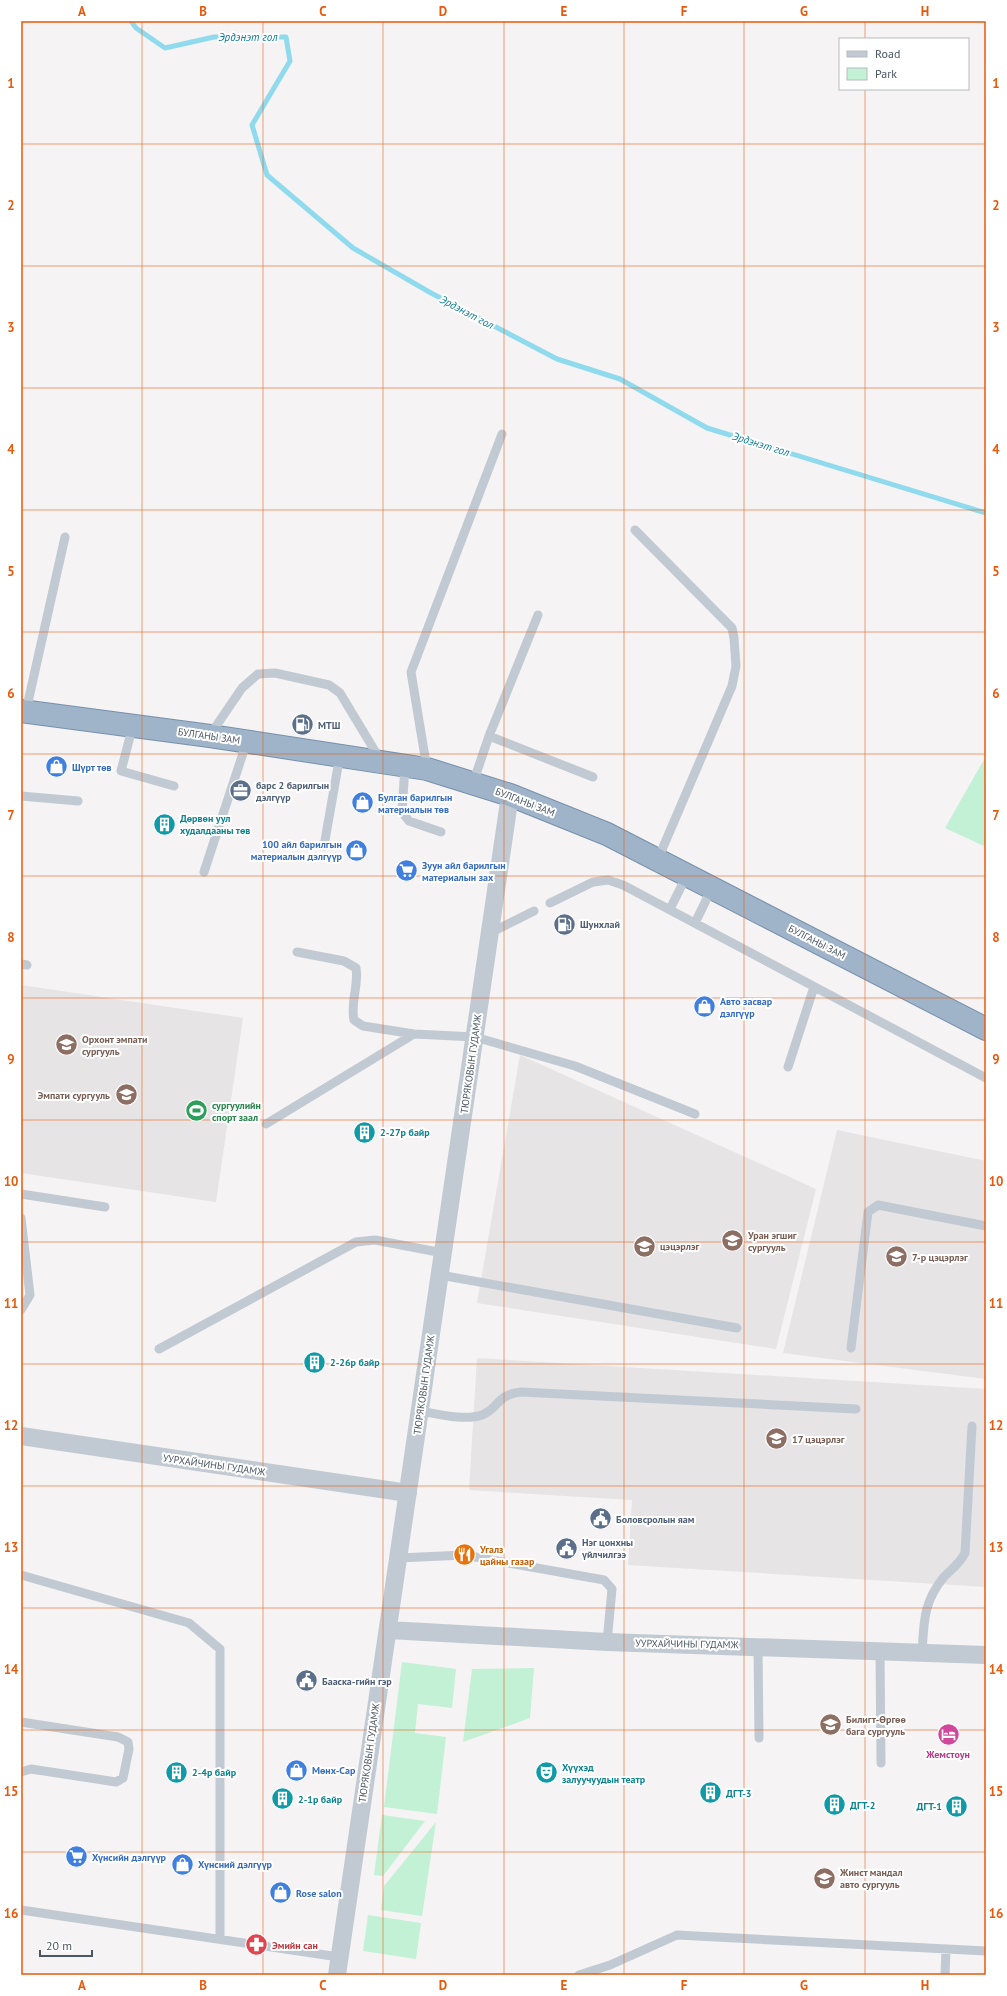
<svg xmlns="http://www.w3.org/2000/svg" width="1007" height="1996" font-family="'PT Sans',sans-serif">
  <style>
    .education { fill: #e6e4e5 }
    .green { fill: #c3f1d5 }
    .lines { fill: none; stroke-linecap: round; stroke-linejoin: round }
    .stream { stroke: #90daee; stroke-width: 5 }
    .trunk-casing { stroke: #7690ad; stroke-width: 24 }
    .service { stroke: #c1cad2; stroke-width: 9 }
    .minor { stroke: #c1cad2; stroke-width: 18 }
    .trunk { stroke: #9fb4c9; stroke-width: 22 }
    .grid { fill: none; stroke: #e8590c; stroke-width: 1; stroke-opacity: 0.55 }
    .labels { text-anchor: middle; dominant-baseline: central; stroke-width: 4; stroke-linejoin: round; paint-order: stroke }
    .service-label { font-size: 10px; font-weight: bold; fill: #4e5e75; stroke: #fff; text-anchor: start }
    .street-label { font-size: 10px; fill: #4a5661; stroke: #fff }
    .shop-label { font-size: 10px; font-weight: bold; fill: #366cbe; stroke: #fff; text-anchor: start }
    .culture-label { font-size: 10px; font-weight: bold; fill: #0d838f; stroke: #fff; text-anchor: start }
    .education-label { font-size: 10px; font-weight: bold; fill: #785e54; stroke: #fff; text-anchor: start }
    .leisure-label { font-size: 10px; font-weight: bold; fill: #27864d; stroke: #fff; text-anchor: start }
    .food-label { font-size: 10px; font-weight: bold; fill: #c56008; stroke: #fff; text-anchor: start }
    .hotel-label { font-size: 10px; font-weight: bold; fill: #b23c85; stroke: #fff }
    .health-label { font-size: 10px; font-weight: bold; fill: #be3a42; stroke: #fff; text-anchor: start }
    .water-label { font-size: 11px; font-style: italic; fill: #0c7c9b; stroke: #fff }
    .neatline { fill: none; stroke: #e8590c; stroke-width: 1.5 }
    .grid-label { font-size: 13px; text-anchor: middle; font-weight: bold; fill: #e8590c }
  </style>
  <rect width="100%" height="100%" fill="#f5f3f3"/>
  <!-- education -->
  <path class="education" d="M21 985 243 1018 216 1202 21 1173Z
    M520 1055 816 1189 776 1349 477 1303Z
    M837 1130 986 1161V1379L783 1353Z
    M477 1358 986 1389V1587L628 1565 632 1500 469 1490Z"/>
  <!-- green -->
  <path class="green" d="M986 756V847L945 828Z
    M402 1662 456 1669 452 1708 418 1704 415 1733 446 1737 437 1814 384 1807Z
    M534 1668 530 1718 463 1742 472 1669Z
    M382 1815 425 1821 383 1876 374 1875Z
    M436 1822 422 1916 381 1910 384 1886Z
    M368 1915 421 1923 416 1959 363 1951Z"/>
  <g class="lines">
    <!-- stream -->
    <path class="stream" d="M131 21 136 28 165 48 214 37H286L290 61 252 125 267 175 353 248 431 293 557 359 620 379 707 428 986 513"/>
    <defs>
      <path id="trunk" d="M21 711 210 736 427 769 510 795 607 834 986 1029"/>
    </defs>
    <!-- trunk casing -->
    <use href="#trunk" class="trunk-casing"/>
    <!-- service -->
    <path class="service" d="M635 530 732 628 734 638 736 666 732 686 658 859
      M26 711 65 537
      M133 725 121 771 174 786
      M210 735 242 688 258 674 275 673 329 685 340 693 381 761
      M489 736 593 777
      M405 766 402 812 409 821 441 832
      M427 769 411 672 502 434
      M473 783 489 736 538 615
      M21 796 78 801
      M324 846 340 755
      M204 872 247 741
      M550 903 593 882 608 880 623 885 986 1078
      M670 909 687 875
      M695 923 712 888
      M490 933 534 911
      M297 952 344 961 356 968C359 986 350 1002 354 1020L363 1026 414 1034 475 1037 575 1066 695 1114
      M21 964 27 965
      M788 1067 814 987
      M266 1124 414 1034
      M21 1194 105 1207
      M21 1218 30 1295 21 1310
      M440 1275 737 1328
      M851 1348 868 1212 878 1205 986 1226
      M159 1349 356 1242 375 1240 443 1253
      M420 1411C438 1414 464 1421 482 1415 500 1408 495 1395 521 1392L856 1409
      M398 1558 464 1555 604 1580 612 1589 607 1642
      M21 1575 189 1623 220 1649V1939
      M758 1646 759 1738
      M880 1652 881 1763
      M922 1653C924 1623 923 1603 943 1578 952 1568 958 1566 965 1553L972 1426
      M21 1722 118 1737 128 1742 129 1749 123 1778 116 1782 31 1769 21 1772
      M21 1910 339 1957
      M579 1975 610 1965 677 1935 986 1951
      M945 1975 946 1949"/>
    <!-- minor -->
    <path class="minor" d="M21 1436 408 1493
      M388 1630 607 1642 986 1655
      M337 1975 510 795"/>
    <!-- trunk -->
    <use href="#trunk" class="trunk"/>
  </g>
  <!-- grid -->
  <path class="grid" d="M142 21V1975M263 21V1975M383 21V1975M504 21V1975M624 21V1975M744 21V1975M865 21V39M865 89V1975M21 144H986M21 266H986M21 388H986M21 510H986M21 632H986M21 754H986M21 876H986M21 998H986M21 1120H986M21 1242H986M21 1364H986M21 1486H986M21 1608H986M21 1730H986M21 1852H986"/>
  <!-- icons -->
  <defs>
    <symbol id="fuel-disc" viewBox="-11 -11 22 22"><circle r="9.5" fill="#5c6f8a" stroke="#fff"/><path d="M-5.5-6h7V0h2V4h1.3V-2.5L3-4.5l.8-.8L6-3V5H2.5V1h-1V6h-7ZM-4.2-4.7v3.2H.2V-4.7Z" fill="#fff"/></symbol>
    <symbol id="shop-disc" viewBox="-11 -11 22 22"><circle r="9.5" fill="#3f7fe0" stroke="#fff"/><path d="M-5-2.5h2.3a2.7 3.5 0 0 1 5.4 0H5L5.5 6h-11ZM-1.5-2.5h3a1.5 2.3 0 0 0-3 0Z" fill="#fff"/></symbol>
    <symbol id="office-disc" viewBox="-11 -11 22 22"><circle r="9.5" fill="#5c6f8a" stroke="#fff"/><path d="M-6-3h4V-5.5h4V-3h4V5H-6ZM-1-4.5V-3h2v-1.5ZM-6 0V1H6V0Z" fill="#fff"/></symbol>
    <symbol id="building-disc" viewBox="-11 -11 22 22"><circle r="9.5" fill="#0f9aa8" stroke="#fff"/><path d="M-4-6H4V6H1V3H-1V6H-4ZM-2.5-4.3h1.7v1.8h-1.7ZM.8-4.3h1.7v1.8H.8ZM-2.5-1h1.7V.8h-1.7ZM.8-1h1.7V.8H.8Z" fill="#fff"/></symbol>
    <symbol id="supermarket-disc" viewBox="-11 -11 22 22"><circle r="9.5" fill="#3f7fe0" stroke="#fff"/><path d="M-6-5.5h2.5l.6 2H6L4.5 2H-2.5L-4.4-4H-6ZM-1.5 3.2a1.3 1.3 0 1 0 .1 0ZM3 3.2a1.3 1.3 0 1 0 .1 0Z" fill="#fff"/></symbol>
    <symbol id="school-disc" viewBox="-11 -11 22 22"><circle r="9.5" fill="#8d6e63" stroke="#fff"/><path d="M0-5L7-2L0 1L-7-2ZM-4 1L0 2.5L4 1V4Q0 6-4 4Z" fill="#fff"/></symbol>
    <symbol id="stadium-disc" viewBox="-11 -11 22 22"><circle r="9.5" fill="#2e9e5b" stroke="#fff"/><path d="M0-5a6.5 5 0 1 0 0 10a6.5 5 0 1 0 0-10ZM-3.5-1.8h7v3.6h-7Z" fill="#fff"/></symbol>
    <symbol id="civic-disc" viewBox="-11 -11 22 22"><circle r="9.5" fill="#5c6f8a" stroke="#fff"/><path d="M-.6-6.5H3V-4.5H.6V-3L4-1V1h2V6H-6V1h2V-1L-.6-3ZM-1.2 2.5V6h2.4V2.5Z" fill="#fff"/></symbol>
    <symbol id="restaurant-disc" viewBox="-11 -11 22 22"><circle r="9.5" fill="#e8710a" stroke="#fff"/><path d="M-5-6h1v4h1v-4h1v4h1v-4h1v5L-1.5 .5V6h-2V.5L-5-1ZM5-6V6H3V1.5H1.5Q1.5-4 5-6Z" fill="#fff"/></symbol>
    <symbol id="hotel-disc" viewBox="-11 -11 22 22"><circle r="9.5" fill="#d1479c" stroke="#fff"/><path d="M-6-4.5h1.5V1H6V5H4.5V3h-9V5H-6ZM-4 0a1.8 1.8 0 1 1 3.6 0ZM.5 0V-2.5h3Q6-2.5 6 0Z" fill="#fff"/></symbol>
    <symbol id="theatre-disc" viewBox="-11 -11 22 22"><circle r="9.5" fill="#0f9aa8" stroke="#fff"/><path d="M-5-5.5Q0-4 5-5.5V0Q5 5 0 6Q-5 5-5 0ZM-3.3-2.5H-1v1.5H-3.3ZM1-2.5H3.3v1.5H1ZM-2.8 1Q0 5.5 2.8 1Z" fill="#fff"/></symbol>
    <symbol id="pharmacy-disc" viewBox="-11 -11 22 22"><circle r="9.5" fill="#e0444e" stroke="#fff"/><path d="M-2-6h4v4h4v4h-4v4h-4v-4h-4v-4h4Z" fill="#fff"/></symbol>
  </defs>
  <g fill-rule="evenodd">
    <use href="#fuel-disc" x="290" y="712" width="25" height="25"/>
    <use href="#shop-disc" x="44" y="754" width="25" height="25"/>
    <use href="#office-disc" x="228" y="778" width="25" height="25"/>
    <use href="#shop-disc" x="350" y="790" width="25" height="25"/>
    <use href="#building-disc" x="152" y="812" width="25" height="25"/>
    <use href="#shop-disc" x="344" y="838" width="25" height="25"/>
    <use href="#supermarket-disc" x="394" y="858" width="25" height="25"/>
    <use href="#fuel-disc" x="552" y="912" width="25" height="25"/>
    <use href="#shop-disc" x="692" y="994" width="25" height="25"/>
    <use href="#school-disc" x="54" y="1032" width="25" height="25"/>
    <use href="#school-disc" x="114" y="1082" width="25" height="25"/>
    <use href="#stadium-disc" x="184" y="1098" width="25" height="25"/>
    <use href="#building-disc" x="352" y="1120" width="25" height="25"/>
    <use href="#school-disc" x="720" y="1228" width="25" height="25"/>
    <use href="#school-disc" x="632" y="1234" width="25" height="25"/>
    <use href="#school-disc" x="884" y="1244" width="25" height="25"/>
    <use href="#building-disc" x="302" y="1350" width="25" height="25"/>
    <use href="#school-disc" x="764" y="1426" width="25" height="25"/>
    <use href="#civic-disc" x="588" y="1506" width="25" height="25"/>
    <use href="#civic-disc" x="554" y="1536" width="25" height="25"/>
    <use href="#restaurant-disc" x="452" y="1542" width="25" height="25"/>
    <use href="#civic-disc" x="294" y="1668" width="25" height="25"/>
    <use href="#school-disc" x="818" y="1712" width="25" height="25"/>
    <use href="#hotel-disc" x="936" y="1722" width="25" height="25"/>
    <use href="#shop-disc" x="284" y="1758" width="25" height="25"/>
    <use href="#building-disc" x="164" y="1760" width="25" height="25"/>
    <use href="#theatre-disc" x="534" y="1760" width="25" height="25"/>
    <use href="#building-disc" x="698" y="1780" width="25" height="25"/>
    <use href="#building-disc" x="270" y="1786" width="25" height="25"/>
    <use href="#building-disc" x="822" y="1792" width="25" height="25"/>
    <use href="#building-disc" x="944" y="1794" width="25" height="25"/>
    <use href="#supermarket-disc" x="64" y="1844" width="25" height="25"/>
    <use href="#shop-disc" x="170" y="1852" width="25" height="25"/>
    <use href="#school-disc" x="812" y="1866" width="25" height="25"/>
    <use href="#shop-disc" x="268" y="1880" width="25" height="25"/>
    <use href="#pharmacy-disc" x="244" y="1932" width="25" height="25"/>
  </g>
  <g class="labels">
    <!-- service labels -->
    <g class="service-label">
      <text x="318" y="725">МТШ</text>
      <text x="256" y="785">барс 2 барилгын<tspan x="256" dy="12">дэлгүүр</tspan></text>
      <text x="580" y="924">Шунхлай</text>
      <text x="616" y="1519">Боловсролын яам</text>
      <text x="582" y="1542">Нэг цонхны<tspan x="582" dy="12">үйлчилгээ</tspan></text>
      <text x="322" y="1681">Бааска-гийн гэр</text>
    </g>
    <!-- street labels -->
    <g class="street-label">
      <text transform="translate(209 736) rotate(8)">БУЛГАНЫ ЗАМ</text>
      <text transform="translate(525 802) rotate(21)">БУЛГАНЫ ЗАМ</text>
      <text transform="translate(817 942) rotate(27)">БУЛГАНЫ ЗАМ</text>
      <text transform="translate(471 1064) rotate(-82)">ТЮРЯКОВЫН ГУДАМЖ</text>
      <text transform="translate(424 1385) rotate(-82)">ТЮРЯКОВЫН ГУДАМЖ</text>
      <text transform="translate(214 1465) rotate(8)">УУРХАЙЧИНЫ ГУДАМЖ</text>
      <text transform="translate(687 1644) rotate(1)">УУРХАЙЧИНЫ ГУДАМЖ</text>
      <text transform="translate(369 1753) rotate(-82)">ТЮРЯКОВЫН ГУДАМЖ</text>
    </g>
    <!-- shop labels -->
    <g class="shop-label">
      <text x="72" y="767">Шүрт төв</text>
      <text x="378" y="797">Булган барилгын<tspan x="378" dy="12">материалын төв</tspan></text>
      <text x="342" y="844" text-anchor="end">100 айл барилгын<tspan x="342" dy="12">материалын дэлгүүр</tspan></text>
      <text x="422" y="865">Зуун айл барилгын<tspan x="422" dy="12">материалын зах</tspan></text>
      <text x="720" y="1001">Авто засвар<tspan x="720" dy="12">дэлгүүр</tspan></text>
      <text x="312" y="1770">Мөнх-Сар</text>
      <text x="92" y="1857">Хүнсийн дэлгүүр</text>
      <text x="198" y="1864">Хүнсний дэлгүүр</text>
      <text x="296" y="1893">Rose salon</text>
    </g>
    <!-- culture labels -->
    <g class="culture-label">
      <text x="180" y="818">Дөрвөн уул<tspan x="180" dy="12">худалдааны төв</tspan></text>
      <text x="380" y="1132">2-27р байр</text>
      <text x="330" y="1362">2-26р байр</text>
      <text x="562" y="1767">Хүүхэд<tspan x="562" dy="12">залуучуудын театр</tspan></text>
      <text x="192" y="1772">2-4р байр</text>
      <text x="726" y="1793">ДГТ-3</text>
      <text x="298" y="1799">2-1р байр</text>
      <text x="850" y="1805">ДГТ-2</text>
      <text x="942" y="1806" text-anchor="end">ДГТ-1</text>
    </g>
    <!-- education labels -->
    <g class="education-label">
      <text x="82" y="1039">Орхонт эмпати<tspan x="82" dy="12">сургууль</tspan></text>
      <text x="110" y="1095" text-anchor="end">Эмпати сургууль</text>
      <text x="748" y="1235">Уран эгшиг<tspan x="748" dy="12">сургууль</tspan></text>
      <text x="660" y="1246">цэцэрлэг</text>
      <text x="912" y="1257">7-р цэцэрлэг</text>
      <text x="792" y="1439">17 цэцэрлэг</text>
      <text x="846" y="1719">Билигт-Өргөө<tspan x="846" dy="12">бага сургууль</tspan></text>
      <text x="840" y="1872">Жинст мандал<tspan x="840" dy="12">авто сургууль</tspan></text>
    </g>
    <!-- leisure labels -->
    <g class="leisure-label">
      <text x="212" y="1105">сургуулийн<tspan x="212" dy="12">спорт заал</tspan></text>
    </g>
    <!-- food labels -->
    <g class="food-label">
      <text x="480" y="1549">Угалз<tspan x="480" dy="12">цайны газар</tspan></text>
    </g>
    <!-- hotel labels -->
    <g class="hotel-label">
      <text x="948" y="1754">Жемстоун</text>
    </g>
    <!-- health labels -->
    <g class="health-label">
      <text x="272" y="1945">Эмийн сан</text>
    </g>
    <!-- water labels -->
    <g class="water-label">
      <text x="248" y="37">Эрдэнэт гол</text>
      <text transform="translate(467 312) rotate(28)">Эрдэнэт гол</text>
      <text transform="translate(761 444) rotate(17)">Эрдэнэт гол</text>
    </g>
  </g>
  <!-- border -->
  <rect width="1007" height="1996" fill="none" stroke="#ffffff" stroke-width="44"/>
  <!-- legend -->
  <rect x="839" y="38" width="130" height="52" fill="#ffffff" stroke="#b7bbc0"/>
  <rect x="847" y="51" width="20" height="6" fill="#c1cad2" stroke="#b7bbc0"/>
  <text x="875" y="58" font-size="12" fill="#4a5661">Road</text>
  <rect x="847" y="68" width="20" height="12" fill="#c3f1d5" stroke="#b7bbc0"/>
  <text x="875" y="78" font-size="12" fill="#4a5661">Park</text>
  <!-- scale -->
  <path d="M40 1950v6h52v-6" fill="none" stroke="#4a5661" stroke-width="2"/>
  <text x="46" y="1950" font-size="12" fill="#4a5661" stroke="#ffffff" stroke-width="3" paint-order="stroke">20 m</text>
  <rect x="22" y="22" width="963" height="1952" class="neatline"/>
  <g class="grid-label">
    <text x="82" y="16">A</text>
    <text x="203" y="16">B</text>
    <text x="323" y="16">C</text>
    <text x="443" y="16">D</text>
    <text x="564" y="16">E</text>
    <text x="684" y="16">F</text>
    <text x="804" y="16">G</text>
    <text x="925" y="16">H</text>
    <text x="11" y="88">1</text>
    <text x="996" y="88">1</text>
    <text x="11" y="210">2</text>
    <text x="996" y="210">2</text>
    <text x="11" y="332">3</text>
    <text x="996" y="332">3</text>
    <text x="11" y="454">4</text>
    <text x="996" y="454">4</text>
    <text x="11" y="576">5</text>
    <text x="996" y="576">5</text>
    <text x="11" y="698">6</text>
    <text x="996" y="698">6</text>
    <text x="11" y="820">7</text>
    <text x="996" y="820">7</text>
    <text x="11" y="942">8</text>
    <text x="996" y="942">8</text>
    <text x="11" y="1064">9</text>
    <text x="996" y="1064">9</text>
    <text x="11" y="1186">10</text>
    <text x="996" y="1186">10</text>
    <text x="11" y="1308">11</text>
    <text x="996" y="1308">11</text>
    <text x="11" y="1430">12</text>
    <text x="996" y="1430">12</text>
    <text x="11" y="1552">13</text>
    <text x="996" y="1552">13</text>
    <text x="11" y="1674">14</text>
    <text x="996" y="1674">14</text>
    <text x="11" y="1796">15</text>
    <text x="996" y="1796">15</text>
    <text x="11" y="1918">16</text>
    <text x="996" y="1918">16</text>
    <text x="82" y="1990">A</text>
    <text x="203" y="1990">B</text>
    <text x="323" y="1990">C</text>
    <text x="443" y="1990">D</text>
    <text x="564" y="1990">E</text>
    <text x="684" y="1990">F</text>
    <text x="804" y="1990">G</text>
    <text x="925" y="1990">H</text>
  </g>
</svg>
